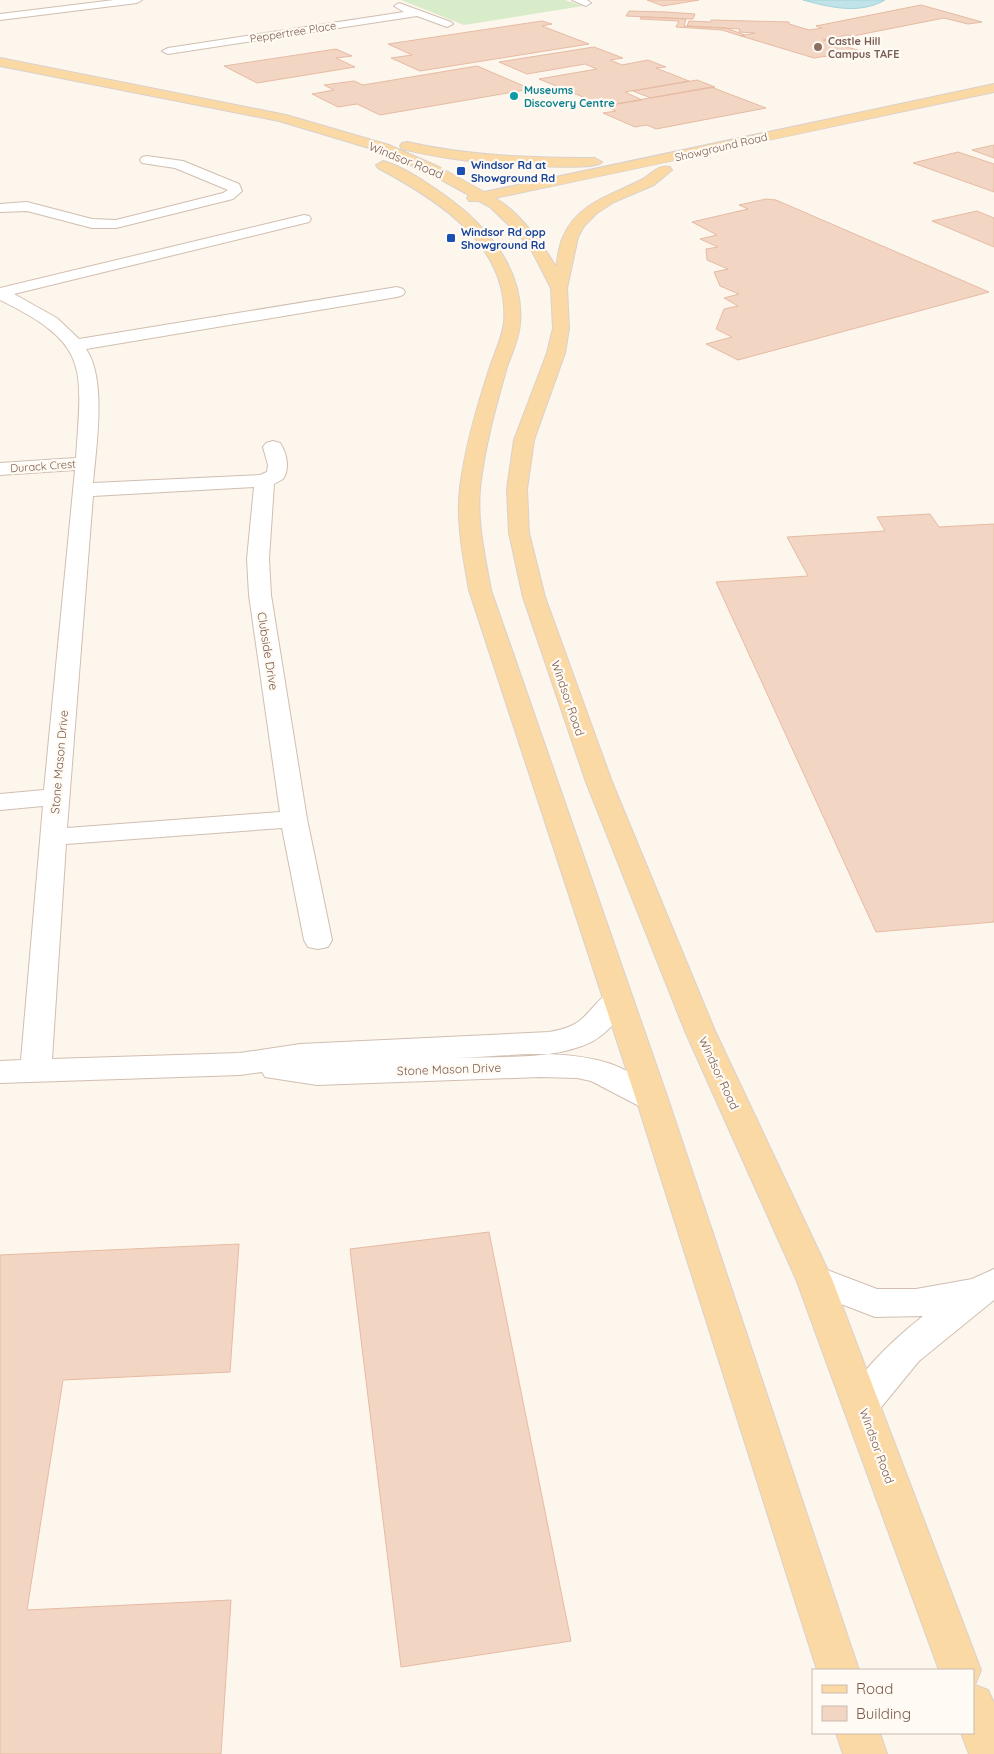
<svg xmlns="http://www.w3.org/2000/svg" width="994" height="1754" font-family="Quicksand,sans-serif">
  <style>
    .green { fill: #d8ecc9 }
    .water { fill: #bfe3e8; stroke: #a5d3da }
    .building { fill: #f3d5c3; stroke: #e6bba3 }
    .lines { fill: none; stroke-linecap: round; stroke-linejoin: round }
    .street-casing { stroke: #d1beb0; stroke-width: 2 }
    .primary-casing { stroke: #dad1cd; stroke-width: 2 }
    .street { fill: #fff; fill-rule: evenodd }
    .primary { fill: #fbd9a5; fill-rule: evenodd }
    .education-dot { fill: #8d6e63; stroke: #fffaf3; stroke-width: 2 }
    .culture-dot { fill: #0f9aa8; stroke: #fffaf3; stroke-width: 2 }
    .transit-dot { fill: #1a4fb4; stroke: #fffaf3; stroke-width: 2 }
    .labels { text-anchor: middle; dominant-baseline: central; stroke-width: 4.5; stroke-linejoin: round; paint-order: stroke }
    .far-street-label { font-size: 11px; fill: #7a5c4d; stroke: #fffaf3 }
    .far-education-label { font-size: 11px; font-weight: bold; fill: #785e54; stroke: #fffaf3; text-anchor: start }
    .far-culture-label { font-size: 11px; font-weight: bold; fill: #0d838f; stroke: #fffaf3; text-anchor: start }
    .far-transit-label { font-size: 11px; font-weight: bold; fill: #164399; stroke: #fffaf3; text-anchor: start }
    .street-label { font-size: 12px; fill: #7a5c4d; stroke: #fffaf3 }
  </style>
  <rect width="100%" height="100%" fill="#fdf6ec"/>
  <!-- green -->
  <path class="green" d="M401 0H565L583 6 464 25Z"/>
  <!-- water -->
  <path class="water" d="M803 0H885C859 15 829 7 803 0Z"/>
  <!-- building -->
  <path class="building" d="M647 0H699L663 6Z
    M921 5 982 22 968 24 944 18 853 36 847 35 823 40 861 51 814 58 741 36 755 33 739 32 740 29 687 26 689 21 711 22V20L789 22V24L809 30 822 28 816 26Z
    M629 11 666 12 695 14 693 19 626 16Z
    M641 17 686 19 684 26 726 28 745 35 741 36 722 30 676 27 679 21 640 19Z
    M542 21 552 24 542 26 589 44 420 71 391 58 412 55 388 44Z
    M594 47 623 58 610 60 622 65 648 60 666 67 656 68 689 81 625 92 642 100 605 106 539 79 597 69 585 64 527 74 499 62Z
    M336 49 352 56 336 58 355 67 257 83 224 66Z
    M477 66 531 89 380 115 357 104 338 107 312 94 334 90 324 85 354 81 363 85Z
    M697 80 715 87 651 98 633 91Z
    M711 87 766 108 656 129 647 125 635 127 603 113 616 111 605 106Z
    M994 145V158L972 150Z
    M958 152 994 164V192L913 163Z
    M766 199 776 200 989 292 738 360 706 344 732 337 716 329 724 309 738 306 724 298 739 294 720 286 714 272 728 269 707 260 706 249 718 247 700 239 717 235 692 222 748 209 739 205Z
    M977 211 994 218V247L932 221Z
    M930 514 939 527 994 524V922L876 932 716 582 808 576 787 537 885 531 877 517Z
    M489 1232 571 1641 401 1667 350 1249Z
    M239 1244 230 1372 63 1380 27 1610 231 1600 221 1754H0V1255Z"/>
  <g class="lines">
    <defs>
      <path id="street" d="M114 0H142L137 3 0 20V14Z
        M572 0H587L591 3 586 6Z
        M399 3 451 22 453 24 447 27 417 16 168 54 162 51 168 48 404 12 394 6Z
        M147 156 183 161 239 184 242 191 233 199 116 228H92L27 211 0 212V204L27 202 92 219 116 220 223 193 228 190 175 168 142 163 140 160 142 157Z
        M304 215 309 216 311 219 309 222 14 294 57 318 79 339 397 287 403 289 405 292 403 295 397 297 86 349C107 379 96 447 93 483L260 475 267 472 268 465 263 447 266 443 273 441 280 443C287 453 290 469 283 479L274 484 269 559 271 595 307 819 332 940 328 947 318 949 308 947 304 940 282 828 66 844 52 1059 240 1053 300 1044 549 1032C560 1030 569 1028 578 1022 597 1008 602 985 629 992L633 999C623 1014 609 1032 593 1041 555 1061 497 1056 455 1058 505 1056 560 1048 608 1063 627 1069 646 1082 663 1091L668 1099 663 1107 652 1110 641 1107 591 1081 577 1078 540 1077 317 1085 265 1077 262 1072 240 1075 0 1083V1061L21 1060 43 806 0 810V794L44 790 75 470 0 475V463L76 458C82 366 90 344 0 300V288ZM254 487 247 559 249 595 280 812 67 828 93 496Z
        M814 1265 877 1289H916L972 1279 994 1269V1300L919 1361 874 1416 861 1421 848 1416 842 1405C859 1372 894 1339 923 1316L875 1317 802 1289 796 1279 802 1269Z"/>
      <path id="primary" d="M0 58 286 115 389 145 439 167 484 192C654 157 824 120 994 84V92C828 127 662 164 495 198 518 211 543 244 556 267 558 257 559 245 563 237 578 202 613 195 643 179 652 174 658 164 670 167L672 170 654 185 614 202 597 213 584 226 578 237 567 288 569 328 565 353 534 440 527 489 529 533 545 597 612 782 715 1031 832 1279 981 1670 975 1685 988 1690 994 1703V1754H969L961 1733H973V1670H939L796 1279 685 1031 586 782 523 597 509 533 507 489 514 440 547 353 553 328 551 288 532 251 519 235 490 207 479 201H469L467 198 469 195 429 173 379 151 279 121 0 66Z
        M407 142C469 156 531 158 595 158L602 162C593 173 474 162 455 159 437 157 420 153 402 149L400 146 402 143Z
        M383 161C407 167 447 196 466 212 498 241 524 279 520 324 519 339 512 353 507 367 496 406 484 448 480 489 477 523 485 557 491 590L668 1099 859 1670H817L636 1099 469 590C463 556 456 522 460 488 465 447 477 406 490 367 495 352 502 338 504 323 510 245 438 200 378 168L376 165Z
        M836 1733H880L887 1754H843Z"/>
    </defs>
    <!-- street casing -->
    <use href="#street" class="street-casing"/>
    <!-- primary casing -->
    <use href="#primary" class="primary-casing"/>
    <!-- street -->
    <use href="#street" class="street"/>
    <!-- primary -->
    <use href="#primary" class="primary"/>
  </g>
  <!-- markers -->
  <circle class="education-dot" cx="818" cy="47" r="5"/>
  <circle class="culture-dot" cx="514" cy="96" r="5"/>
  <g class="transit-dot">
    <rect x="456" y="166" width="10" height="10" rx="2.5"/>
    <rect x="446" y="233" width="10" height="10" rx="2.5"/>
  </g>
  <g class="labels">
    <!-- far-street labels -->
    <g class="far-street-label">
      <text transform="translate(293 32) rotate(-9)">Peppertree Place</text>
      <text transform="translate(721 147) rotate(-13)">Showground Road</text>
      <text transform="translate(43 466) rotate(-4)">Durack Crest</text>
    </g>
    <!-- far-education labels -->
    <g class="far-education-label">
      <text x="828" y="41">Castle Hill<tspan x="828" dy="13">Campus TAFE</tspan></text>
    </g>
    <!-- far-culture labels -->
    <g class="far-culture-label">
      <text x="524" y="90">Museums<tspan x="524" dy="13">Discovery Centre</tspan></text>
    </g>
    <!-- far-transit labels -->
    <g class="far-transit-label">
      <text x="471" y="165">Windsor Rd at<tspan x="471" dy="13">Showground Rd</tspan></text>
      <text x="461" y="232">Windsor Rd opp<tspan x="461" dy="13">Showground Rd</tspan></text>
    </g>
    <!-- street labels -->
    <g class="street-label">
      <text transform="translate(406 160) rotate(22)">Windsor Road</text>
      <text transform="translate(268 651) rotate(81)">Clubside Drive</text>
      <text transform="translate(568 698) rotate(71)">Windsor Road</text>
      <text transform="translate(59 762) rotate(-85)">Stone Mason Drive</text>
      <text transform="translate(449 1069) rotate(-2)">Stone Mason Drive</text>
      <text transform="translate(719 1073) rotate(65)">Windsor Road</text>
      <text transform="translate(877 1446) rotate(70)">Windsor Road</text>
    </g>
  </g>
  <!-- legend -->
  <rect x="812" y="1669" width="162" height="65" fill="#fffaf3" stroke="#cabbb1"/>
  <rect x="822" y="1685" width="25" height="8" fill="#fbd9a5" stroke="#cabbb1"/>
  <text x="856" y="1694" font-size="15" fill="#7a5c4d">Road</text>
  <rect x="822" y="1706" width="25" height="15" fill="#f3d5c3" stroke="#cabbb1"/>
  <text x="856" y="1719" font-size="15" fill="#7a5c4d">Building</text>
</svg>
